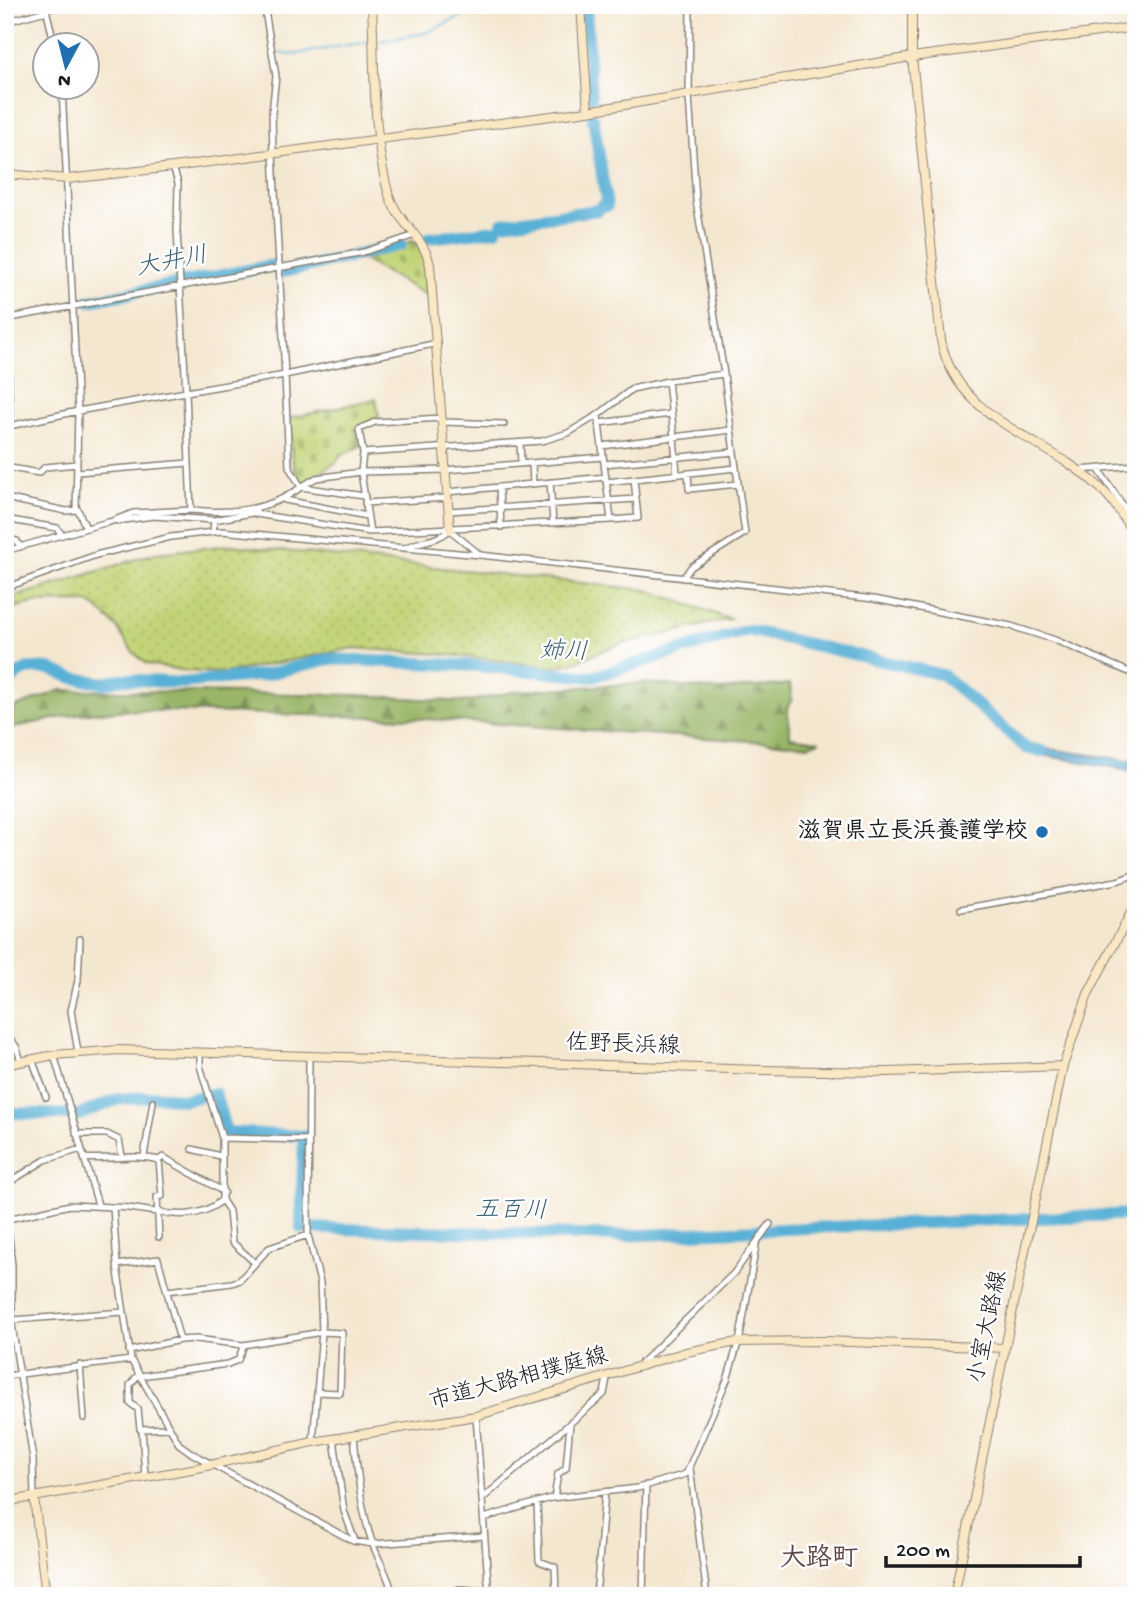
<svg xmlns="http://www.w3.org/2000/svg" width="1141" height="1601" font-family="'Gochi Hand','Klee One',sans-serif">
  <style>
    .grass { fill: url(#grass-dots); stroke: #6f784a; stroke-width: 2 }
    .forest { fill: url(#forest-firs); stroke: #5a6942; stroke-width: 2 }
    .cemetery { fill: url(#cemetery-stones); stroke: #6f784a; stroke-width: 2 }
    .water { fill: url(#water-rules); stroke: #3a6679; stroke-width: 2 }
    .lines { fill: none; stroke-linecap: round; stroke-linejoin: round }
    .stream { stroke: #59b0d6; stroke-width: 2 }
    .river { stroke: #59b0d6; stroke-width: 12 }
    .street-casing { stroke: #888276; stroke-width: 8 }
    .secondary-casing { stroke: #888276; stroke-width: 10 }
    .street { stroke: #fff; stroke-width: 5 }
    .secondary { stroke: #fae7c3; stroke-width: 8 }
    .poi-dot { fill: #1f6fb2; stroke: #fff; stroke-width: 2.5 }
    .labels { text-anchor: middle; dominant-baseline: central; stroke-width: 5; stroke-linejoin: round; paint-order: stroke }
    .poi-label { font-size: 23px; font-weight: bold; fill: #1c1c1c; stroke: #fff; text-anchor: end }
    .street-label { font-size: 23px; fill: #1c1c1c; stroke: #fff }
    .water-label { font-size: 24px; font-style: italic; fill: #375f70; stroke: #fff }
    .quarter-label { font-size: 26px; font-weight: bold; fill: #604644; stroke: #fff }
  </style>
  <defs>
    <pattern id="grass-dots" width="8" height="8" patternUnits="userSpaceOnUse" patternTransform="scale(1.75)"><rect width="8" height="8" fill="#c2d477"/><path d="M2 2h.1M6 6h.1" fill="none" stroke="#a6b566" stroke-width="1.8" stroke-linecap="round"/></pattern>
    <pattern id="forest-firs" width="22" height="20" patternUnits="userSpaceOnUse" patternTransform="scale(1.75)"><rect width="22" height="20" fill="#99b668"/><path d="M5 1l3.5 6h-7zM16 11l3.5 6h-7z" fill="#7c9355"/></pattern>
    <pattern id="cemetery-stones" width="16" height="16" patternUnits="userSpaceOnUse" patternTransform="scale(1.75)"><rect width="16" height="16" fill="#c2d477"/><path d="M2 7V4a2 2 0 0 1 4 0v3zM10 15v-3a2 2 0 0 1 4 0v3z" fill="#a6b566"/></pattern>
    <pattern id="water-rules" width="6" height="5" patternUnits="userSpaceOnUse" patternTransform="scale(1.75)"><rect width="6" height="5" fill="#59b0d6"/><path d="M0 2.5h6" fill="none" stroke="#498ead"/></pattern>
  </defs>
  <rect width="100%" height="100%" fill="#fff"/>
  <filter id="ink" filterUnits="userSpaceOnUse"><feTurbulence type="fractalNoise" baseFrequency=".0143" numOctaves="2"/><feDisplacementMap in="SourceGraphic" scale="14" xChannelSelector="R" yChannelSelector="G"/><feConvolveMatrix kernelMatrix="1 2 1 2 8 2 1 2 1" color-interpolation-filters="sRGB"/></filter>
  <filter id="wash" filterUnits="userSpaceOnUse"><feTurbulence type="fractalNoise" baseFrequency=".00686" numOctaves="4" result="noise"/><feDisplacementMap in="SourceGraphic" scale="28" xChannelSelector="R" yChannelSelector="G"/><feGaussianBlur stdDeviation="1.57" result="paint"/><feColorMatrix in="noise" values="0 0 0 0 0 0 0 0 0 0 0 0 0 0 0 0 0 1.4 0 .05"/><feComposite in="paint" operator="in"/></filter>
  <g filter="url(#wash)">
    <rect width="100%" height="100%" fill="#f4e7d0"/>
    <!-- grass -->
    <path class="grass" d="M231 545 647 590 730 619 620 644 572 663 552 667 452 655 354 648 225 673 186 671 147 664 132 651 116 626 95 606 86 602 33 603 5 610V600L156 553Z"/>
    <!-- forest -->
    <path class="forest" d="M645 683 719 690 790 684 792 699 787 708 790 737 820 741 809 745 412 718 131 710 78 714 5 729V711L61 690 359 695 465 702 518 691Z"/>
    <!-- cemetery -->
    <path class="cemetery" d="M412 241 419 245 424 257 428 296 363 260V257Z
      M376 399 379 418 355 429 360 446 338 457V461L303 484C288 468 292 440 290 418Z"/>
    <!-- water -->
    <path class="water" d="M1026 746 1136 761V771L1024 752Z"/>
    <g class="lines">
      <!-- stream -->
      <path class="stream" d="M380 41 426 33 476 9 493 5
        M280 53 290 55 367 42"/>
      <!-- river -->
      <path class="river" d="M586 5 591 97
        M593 118 607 206
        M502 223 598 210 602 206
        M429 238 496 230
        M284 272 401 245
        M89 301 274 265
        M5 689 17 674 31 668 50 669 73 678 103 683 123 679 181 683 264 675 329 659 477 666 592 677 748 630 943 675 1026 748 1042 751
        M12 1113 79 1115 118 1099 161 1096 184 1100 215 1093 226 1132 304 1136 301 1228 618 1236 1136 1214"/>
    </g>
  </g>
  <g filter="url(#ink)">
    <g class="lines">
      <defs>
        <path id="street" d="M45 5 55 46
          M264 5 276 76 272 113 273 154 285 375 438 343
          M690 5 689 96 696 200 724 374
          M5 22 46 11 53 5
          M62 88 78 411 186 392 191 510 133 513 107 523
          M173 167 178 183 177 230 186 392 285 375 289 467 301 487C270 511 229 514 191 510
          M5 319 364 252 415 235
          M7 319 10 426
          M598 415 632 389 668 381 674 437 602 446
          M443 422 504 424
          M599 423 671 414
          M5 427 78 411 76 510
          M520 443 521 464
          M363 453 359 429 375 422 442 418
          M532 463 533 484
          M604 464 734 452
          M5 467 39 473 45 467 77 464
          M1080 470 1136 465
          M1099 470 1136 525
          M77 472 189 463
          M688 473 689 489 738 484
          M677 474 674 437 731 430
          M550 482 553 523
          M606 482 634 479
          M301 487 316 478 361 472 370 532 611 520 598 415 568 433 542 441 363 453 361 472 446 470 603 457
          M301 487 364 496
          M499 487 501 527
          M447 492 606 477
          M5 498 66 511 78 510 86 528
          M285 500 367 516
          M365 503 448 498
          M448 511 636 499
          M256 514 370 532
          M5 519 57 528 62 535
          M214 520 257 512
          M611 520 638 518 634 479 736 468 724 374 668 381
          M117 521 153 516 214 520 213 532
          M450 530 479 554
          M5 539 17 541 20 547
          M405 548C422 539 434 543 450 530
          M5 551 108 522
          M683 578 691 567 745 533 736 468
          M5 588 96 555 171 537 222 531 480 555 874 599 1011 626 1055 640 1136 675
          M961 909 1117 881 1136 874
          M5 1033 16 1046 21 1061
          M78 1052 71 1011 78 980 80 939
          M54 1055 98 1205
          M309 1056 308 1235 320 1282 322 1332 313 1442
          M32 1059 46 1097
          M76 1134H107L119 1140 122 1156
          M222 1138 308 1140
          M192 1149 220 1156
          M144 1156 153 1102
          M84 1158C111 1161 131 1153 159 1160L163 1157 224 1192
          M5 1185 45 1160 81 1149
          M5 1197 12 1266V1325L33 1459 34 1498
          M222 1200 229 1211 232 1242 255 1263
          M113 1207C152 1207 190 1228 222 1200V1138L200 1066V1053
          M8 1219 70 1205 113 1207 117 1265 131 1360 179 1444 193 1454 353 1541 373 1544 484 1536
          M159 1237 157 1197 162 1196 159 1160
          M117 1265 158 1259 180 1340
          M167 1291 232 1283 240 1280 269 1248 308 1235
          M12 1320 124 1312
          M129 1351 180 1340 196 1339 243 1345 322 1332 342 1333 340 1393 318 1392
          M80 1365 84 1418
          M639 1365 734 1273 770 1224
          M139 1374 130 1385V1403L138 1409 140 1429 170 1428
          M5 1376 131 1360
          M140 1376 228 1364 238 1360 244 1345
          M476 1416 489 1596
          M142 1429 145 1477
          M354 1435C357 1471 361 1511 373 1545 380 1564 389 1575 393 1596
          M334 1439 344 1511 355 1541
          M690 1468 707 1596
          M554 1498 558 1474 566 1468 570 1423
          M482 1499 604 1394 607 1378
          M537 1502 539 1561 555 1567 556 1596
          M484 1518 551 1498 638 1488 686 1474 727 1380 740 1337 756 1246
          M459 1589 489 1591
          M596 1596 605 1492
          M643 1596 646 1485"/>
        <path id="secondary" d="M372 5C375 67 372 133 388 192 396 222 424 235 430 265L450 530
          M581 5 588 111
          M912 5V57L941 340C956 420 1045 437 1098 486 1115 501 1125 520 1136 539
          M5 174 68 179 173 167 588 111 912 57 1136 27
          M5 1065 54 1055 119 1050 762 1070 888 1072 1063 1066 1088 994 1136 903
          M34 1498 46 1596
          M5 1502 197 1468 313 1442 476 1416 686 1352 737 1342 825 1341 1005 1348
          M954 1596 1063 1066"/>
      </defs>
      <!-- street casing -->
      <use href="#street" class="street-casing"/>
      <!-- secondary casing -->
      <use href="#secondary" class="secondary-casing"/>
      <!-- street -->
      <use href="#street" class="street"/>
      <!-- secondary -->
      <use href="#secondary" class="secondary"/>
    </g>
  </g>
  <!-- markers -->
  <circle class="poi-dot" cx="1042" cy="832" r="7"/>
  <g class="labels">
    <!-- poi labels -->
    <g class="poi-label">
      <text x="1028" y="832">滋賀県立長浜養護学校</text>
    </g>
    <!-- street labels -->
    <g class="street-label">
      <text transform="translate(623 1046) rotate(2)">佐野長浜線</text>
      <text transform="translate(989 1327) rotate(-78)">小室大路線</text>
      <text transform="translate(519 1380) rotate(-15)">市道大路相撲庭線</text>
    </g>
    <!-- water labels -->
    <g class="water-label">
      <text transform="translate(172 263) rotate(-11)">大井川</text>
      <text transform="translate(564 653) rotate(2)">姉川</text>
      <text transform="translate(511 1212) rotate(1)">五百川</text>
    </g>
    <!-- quarter labels -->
    <g class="quarter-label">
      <text x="819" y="1560">大路町</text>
    </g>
  </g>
  <!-- margin -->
  <rect width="1141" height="1601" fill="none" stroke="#fff" stroke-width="28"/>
  <!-- north arrow -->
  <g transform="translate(66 66) rotate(187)"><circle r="33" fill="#ffffff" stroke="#a4a4a4" stroke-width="2"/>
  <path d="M0-5L12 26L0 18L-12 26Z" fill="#1f6fb2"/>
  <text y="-10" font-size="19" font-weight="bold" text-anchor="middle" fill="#1c1c1c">N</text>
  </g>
  <!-- scale -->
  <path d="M886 1556v10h194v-10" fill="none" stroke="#1c1c1c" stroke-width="3.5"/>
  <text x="896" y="1556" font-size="21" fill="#1c1c1c" stroke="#ffffff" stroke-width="5" paint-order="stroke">200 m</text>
</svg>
